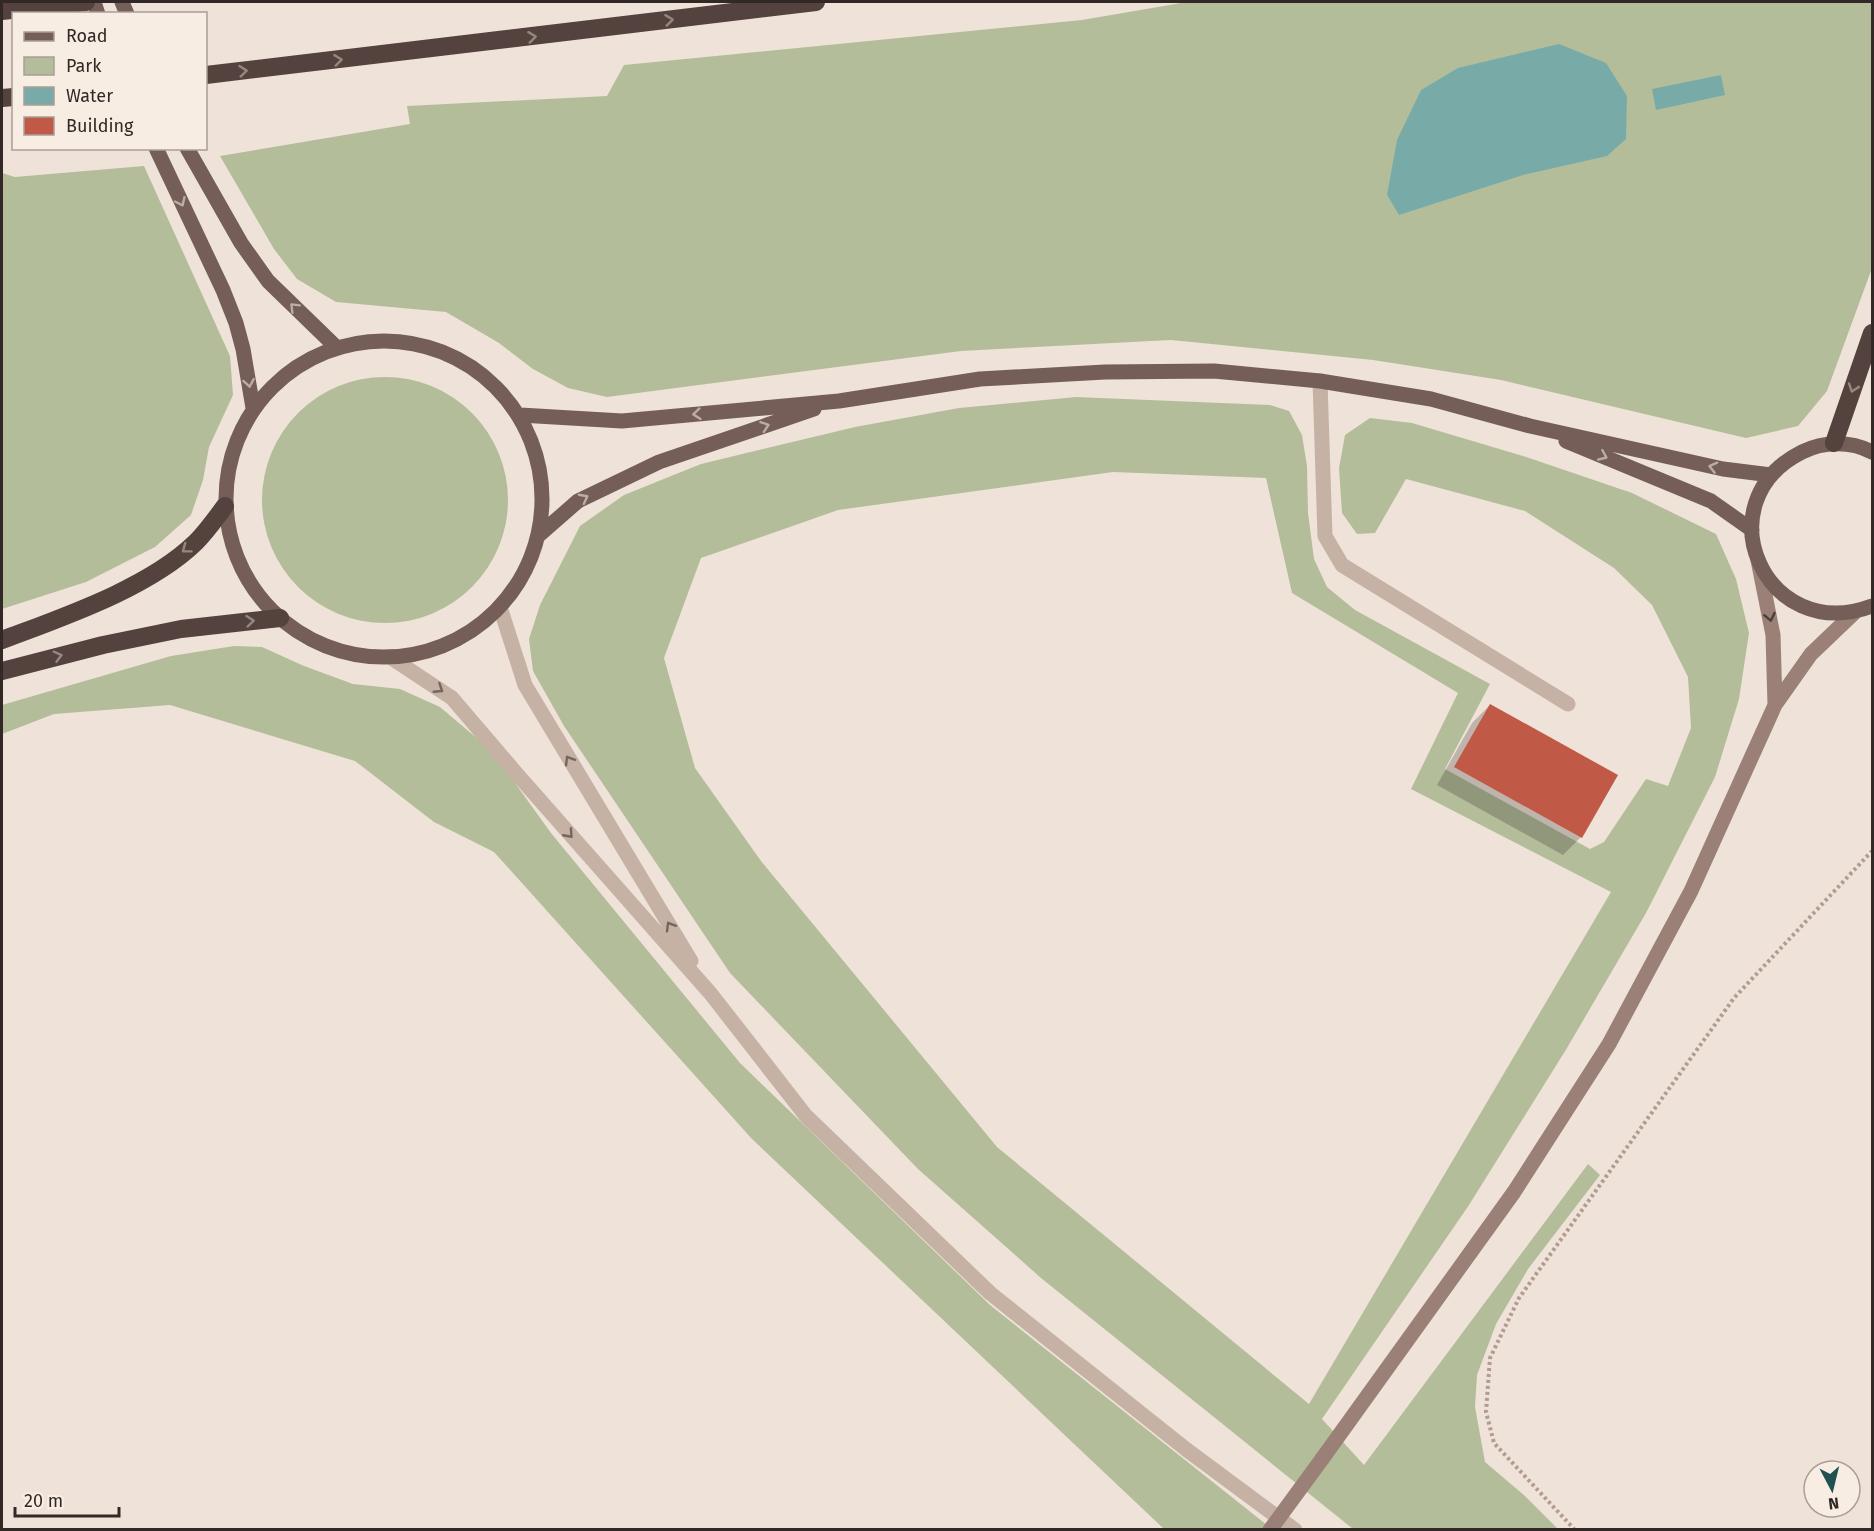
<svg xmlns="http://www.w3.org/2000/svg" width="1874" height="1531" font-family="'Fira Sans',sans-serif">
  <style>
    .green { fill: #b4bd99; fill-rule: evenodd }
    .water { fill: #78aba8 }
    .shadow { fill: #0003 }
    .building { fill: #c05945 }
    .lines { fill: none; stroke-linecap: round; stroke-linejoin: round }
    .path { stroke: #b29b8f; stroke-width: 4; stroke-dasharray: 3 3; stroke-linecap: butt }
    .service { stroke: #c6b1a5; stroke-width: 15 }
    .tertiary { stroke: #c6b1a5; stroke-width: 15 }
    .secondary { stroke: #9a8076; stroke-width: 15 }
    .primary { stroke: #745e57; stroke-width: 15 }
    .motorway { stroke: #53423d; stroke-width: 18 }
    .secondary-bridge { stroke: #9a8076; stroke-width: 15 }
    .oneway { stroke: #95867f }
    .oneway2 { stroke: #bcada4 }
    .oneway3 { stroke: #4c3f3a }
    .oneway4 { stroke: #75665f }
  </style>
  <rect width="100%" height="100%" fill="#efe2d8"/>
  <!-- green -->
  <path class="green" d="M1187 2H1872V268L1827 391 1798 426 1746 438 1501 380 1373 360 1171 340 961 351 607 397 568 388 533 369 499 343 446 312 336 302 297 279 274 249 220 156 410 124 407 106 607 96 624 65 1082 20Z
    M144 166 230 356 233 395 209 447 203 480 191 515 155 547 86 582 2 609V173L15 177Z
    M262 500a123 123 0 1 1 246 0a123 123 0 1 1-246 0Z
    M1076 397 1270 405 1289 411 1302 435 1307 466 1308 513 1314 559 1327 587 1355 610 1490 684 1445 769 1590 849 1604 842 1646 779 1668 786 1691 728 1688 677 1652 605 1614 568 1525 511 1406 479 1375 533 1357 534 1342 513 1339 468 1345 435 1370 418 1412 423 1523 456 1632 493 1716 534 1736 579 1749 633 1739 699 1715 777 1646 913 1567 1048 1469 1205 1322 1419 1364 1465 1588 1164 1600 1175 1528 1269 1496 1324 1477 1375 1475 1407 1485 1462 1525 1496 1558 1529H1353L1041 1278 918 1169 730 973 564 726 533 671 529 639 540 605 580 526 624 495 701 464 855 427 959 408ZM1113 472 1266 478 1292 593 1458 693 1411 789 1611 892 1309 1404 997 1147 761 861 695 768 664 658 701 558 838 510Z
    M234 646 262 647 304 666 353 684 400 689 440 707 492 751 551 833 740 1063 990 1305 1272 1529H1164L752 1139 494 852 434 822 355 761 170 705 54 714 2 734V705L171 656Z"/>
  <!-- water -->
  <path class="water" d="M1559 44 1606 63 1627 96 1626 139 1607 156 1523 175 1399 215 1387 195 1397 140 1421 90 1458 68Z
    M1721 75 1725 95 1656 110 1652 89Z"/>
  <!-- shadow -->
  <path class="shadow" d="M1490 705 1581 837 1563 855 1437 785 1472 723Z"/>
  <!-- building -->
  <path class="building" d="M1490 704 1618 775 1582 838 1454 767Z"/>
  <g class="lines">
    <!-- path -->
    <path class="path" d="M1575 1530 1494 1443 1486 1412 1490 1358 1519 1298 1734 998 1872 851"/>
    <!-- service -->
    <path class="service" d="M1320 381 1325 536 1342 565 1568 704"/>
    <!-- tertiary -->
    <path class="tertiary" d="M500 607 525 685 691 961
      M390 657 452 698 516 773 711 994 806 1116 990 1293 1187 1450 1295 1530"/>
    <!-- secondary -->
    <path class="secondary" d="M1758 560 1773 635 1775 705
      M1322 1459 1514 1192 1609 1044 1691 891 1775 705 1811 654 1855 612"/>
    <!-- primary -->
    <path class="primary" d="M94 2 98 14
      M122 2 127 14
      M156 148 223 290 236 323 243 349 253 408
      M187 148 241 243 268 281 336 347
      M226 499a158 158 0 1 1 316 0a158 158 0 1 1-316 0Z
      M520 415 622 421 839 401 980 379 1105 372 1214 371 1320 381 1431 399 1530 426 1723 469 1771 475
      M1566 441 1711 501 1752 530
      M1872 452C1851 441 1824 441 1802 452 1702 502 1765 646 1872 606
      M539 535 578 501 659 462 814 409"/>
    <!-- motorway -->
    <path class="motorway" d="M2 11 86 2
      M206 75 816 2
      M2 98 14 97
      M1834 443 1872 333
      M2 640C63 617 149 588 196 542 207 531 216 518 225 506
      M2 671 103 645 181 629 280 618"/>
    <!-- secondary-bridge -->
    <path class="secondary-bridge" d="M1270 1530 1322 1459"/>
  </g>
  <!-- one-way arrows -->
  <defs><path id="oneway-chevron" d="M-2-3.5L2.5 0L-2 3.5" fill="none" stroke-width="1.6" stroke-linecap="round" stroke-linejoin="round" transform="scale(1.5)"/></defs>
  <g class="oneway">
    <use href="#oneway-chevron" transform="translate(669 20) rotate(-7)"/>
    <use href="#oneway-chevron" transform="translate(532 37) rotate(-7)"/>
    <use href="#oneway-chevron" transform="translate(338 60) rotate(-7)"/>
    <use href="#oneway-chevron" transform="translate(243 71) rotate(-6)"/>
    <use href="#oneway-chevron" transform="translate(1853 388) rotate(109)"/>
    <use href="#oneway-chevron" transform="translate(186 549) rotate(143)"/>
    <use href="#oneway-chevron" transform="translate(250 621) rotate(-6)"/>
    <use href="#oneway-chevron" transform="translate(58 656) rotate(-15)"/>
  </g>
  <g class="oneway2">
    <use href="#oneway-chevron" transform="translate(181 202) rotate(65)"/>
    <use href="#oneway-chevron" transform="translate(294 307) rotate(-135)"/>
    <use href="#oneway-chevron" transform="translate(249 383) rotate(80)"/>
    <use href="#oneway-chevron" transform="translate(697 414) rotate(174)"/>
    <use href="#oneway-chevron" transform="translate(765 426) rotate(-19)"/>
    <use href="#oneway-chevron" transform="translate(1603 456) rotate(23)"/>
    <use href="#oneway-chevron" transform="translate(1713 467) rotate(-166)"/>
    <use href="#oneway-chevron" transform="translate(584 498) rotate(-28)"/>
  </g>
  <use class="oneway3" href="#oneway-chevron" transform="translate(1770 617) rotate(78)"/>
  <g class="oneway4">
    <use href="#oneway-chevron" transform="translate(439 689) rotate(33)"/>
    <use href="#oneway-chevron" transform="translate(569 760) rotate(-121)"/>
    <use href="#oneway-chevron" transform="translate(569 834) rotate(48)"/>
    <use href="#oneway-chevron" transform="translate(670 926) rotate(-121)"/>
  </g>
  <!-- border -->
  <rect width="1874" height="1531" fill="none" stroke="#322926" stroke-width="6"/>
  <!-- legend -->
  <rect x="12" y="12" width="195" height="138" fill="#f7ede3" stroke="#a89f97" stroke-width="1.5"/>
  <rect x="24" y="32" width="30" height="9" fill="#745e57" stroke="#a89f97" stroke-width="1.5"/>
  <text x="66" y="42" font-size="18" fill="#322926">Road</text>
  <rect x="24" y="57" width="30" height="18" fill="#b4bd99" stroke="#a89f97" stroke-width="1.5"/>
  <text x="66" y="72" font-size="18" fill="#322926">Park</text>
  <rect x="24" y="87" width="30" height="18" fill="#78aba8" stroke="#a89f97" stroke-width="1.5"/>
  <text x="66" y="102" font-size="18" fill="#322926">Water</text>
  <rect x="24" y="117" width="30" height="18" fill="#c05945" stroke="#a89f97" stroke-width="1.5"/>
  <text x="66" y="132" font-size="18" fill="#322926">Building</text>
  <!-- north arrow -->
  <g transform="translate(1832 1489) rotate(173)"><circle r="28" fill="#f7ede3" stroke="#a89f97" stroke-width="1.5"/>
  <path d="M0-4.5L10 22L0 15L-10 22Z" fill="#1e5150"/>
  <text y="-9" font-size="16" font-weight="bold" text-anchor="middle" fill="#322926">N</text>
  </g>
  <!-- scale -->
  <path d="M15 1507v9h104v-9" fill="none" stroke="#322926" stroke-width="3"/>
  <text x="24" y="1507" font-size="18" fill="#322926" stroke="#f7ede3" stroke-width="4.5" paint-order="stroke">20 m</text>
</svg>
